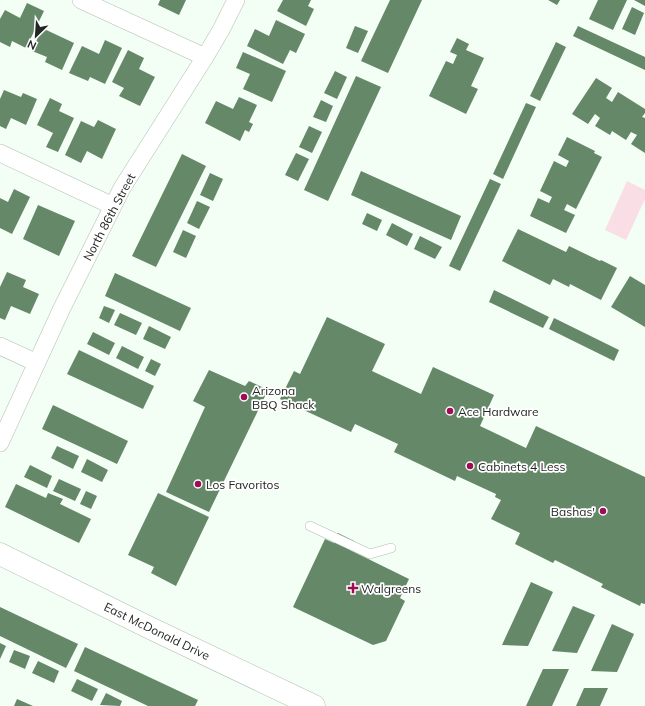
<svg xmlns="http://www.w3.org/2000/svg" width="645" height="706" font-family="Mulish,sans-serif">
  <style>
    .green { fill: #fadee6 }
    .building { fill: #648868 }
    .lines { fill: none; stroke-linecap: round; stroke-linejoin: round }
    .service-casing { stroke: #b3beb4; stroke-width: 10 }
    .minor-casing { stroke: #b3beb4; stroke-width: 18 }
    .secondary-casing { stroke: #b3beb4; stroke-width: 23 }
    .service { stroke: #fff; stroke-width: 9 }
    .minor { stroke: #fff; stroke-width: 17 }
    .secondary { stroke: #fff; stroke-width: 22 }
    .poi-dot { fill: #9e0c55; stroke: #fff; stroke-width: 1.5 }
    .labels { text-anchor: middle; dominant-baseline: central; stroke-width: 3.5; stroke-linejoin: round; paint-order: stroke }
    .street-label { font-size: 12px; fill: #232723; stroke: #fff }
    .poi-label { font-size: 12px; fill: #232723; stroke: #fff; text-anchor: start }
  </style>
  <rect width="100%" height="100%" fill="#f3fef4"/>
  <!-- green -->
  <path class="green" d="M627 181 645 190V199L626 240 605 230Z"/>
  <!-- building -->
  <path class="building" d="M160 0H186L179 15 158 5Z
    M283 0H311L308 6 314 9 306 26 277 11Z
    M390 0H422L388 73 361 61Z
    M548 0H560L557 5Z
    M598 0H627L613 30 589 19Z
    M634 0H645V6Z
    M27 3 44 11 26 48 12 41 10 47 0 42V19L5 10 20 18Z
    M632 7 644 13 635 35 622 29Z
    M276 20 305 34 296 53 290 50 283 64 247 46 255 29 269 36Z
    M355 26 368 31 358 53 346 48Z
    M578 26 645 57V70L573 36Z
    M42 28 74 43 62 70 45 62 47 57 32 51Z
    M457 38 469 44 466 50 484 58 471 86 478 89 466 114 429 96 446 61 453 64 457 55 450 52Z
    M105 40 122 48 105 84 90 77 88 81 69 73 82 46 99 54Z
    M556 42 566 47 540 101 530 96Z
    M128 50 144 58 139 69 155 77 140 106 119 96 124 88 112 82Z
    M243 52 286 71 272 102 243 89 250 74 236 68Z
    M335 71 347 77 337 99 324 93Z
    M356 76 381 87 328 201 304 190Z
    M596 78 612 88 606 98 612 102 618 92 645 109V113L642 117 645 118V153L631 144 637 135 631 132 626 140 612 131 610 135 595 126 600 118 595 114 588 124 572 114Z
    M4 90 21 97 23 93 37 99 26 125 11 118 6 129 0 126V99Z
    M239 97 257 105 249 122 253 124 249 132 245 130 240 141 205 123 216 101 233 109Z
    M50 98 62 104 59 111 74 118 58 152 46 147 53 133 37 125Z
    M321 100 333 106 326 122 313 117Z
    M526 103 536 107 503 179 493 174Z
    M98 120 116 129 102 159 87 151 81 163 65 155 81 121 94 127Z
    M309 126 322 132 312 153 299 147Z
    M567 137 595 151 594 153 602 157 576 209 567 204 564 210 575 215 566 233 530 216 538 198 549 203 552 197 540 191 554 161 566 167 569 161 558 155Z
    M296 153 309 159 298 181 285 175Z
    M182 154 206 166 156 267 132 256Z
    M361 171 461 216 451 240 351 195Z
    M210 173 223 179 213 201 200 195Z
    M490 179 501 184 460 271 449 266Z
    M14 189 30 197 12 234 0 228V198L8 202Z
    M197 201 210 207 199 229 187 223Z
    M38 205 75 221 59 256 23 239Z
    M367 213 382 220 377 231 362 224Z
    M392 223 413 234 407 246 386 235Z
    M518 229 566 252 569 246 600 261 601 260 617 268 601 300 570 284 569 287 553 279 550 285 502 261Z
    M183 230 196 236 186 258 173 252Z
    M420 236 442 247 435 259 414 249Z
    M7 272 26 280 23 287 39 294 30 314 11 306 5 320 0 318V287Z
    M115 273 191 308 180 331 105 296Z
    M630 276 645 285V327L611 307Z
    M494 290 549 317 543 328 489 302Z
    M104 306 115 310 109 323 99 318Z
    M120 313 142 323 136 335 114 325Z
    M327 317 385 344 372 371 421 394 433 367 494 395 480 426 526 448 536 426 645 477V604L641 603 640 606 601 587 603 584 555 560 553 563 515 544 520 533 491 519 501 500 495 497 496 494 457 476 455 481 394 452 398 444 355 424 351 432 280 399 294 371 300 374Z
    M554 318 619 350 614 361 549 329Z
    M149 326 171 337 165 349 143 339Z
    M93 332 115 343 109 355 87 344Z
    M122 346 144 357 138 369 116 358Z
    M79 350 154 386 143 409 67 374Z
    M151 359 161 364 155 376 145 371Z
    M209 370 245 386 249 381 268 390 209 512 166 492 205 407 193 401Z
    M53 405 128 441 117 464 42 429Z
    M57 446 79 456 73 469 51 458Z
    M87 459 108 470 102 482 81 472Z
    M30 465 52 476 47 488 24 477Z
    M59 479 81 489 75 501 53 491Z
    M16 484 46 498 48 493 63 499 60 504 91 519 79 543 5 507Z
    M86 491 97 496 91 509 80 504Z
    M158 493 209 517 176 586 151 573 154 567 128 555Z
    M338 533 354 541 350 550 409 579 400 598 405 601 386 641 373 645 293 607 325 539 334 543Z
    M531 582 553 592 528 646 502 645Z
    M573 606 595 615 577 653 552 651Z
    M0 607 78 644 66 668 0 636Z
    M612 624 634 634 617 672 591 671Z
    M0 643 6 646 0 659Z
    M85 647 198 700 195 706H148L74 671Z
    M14 650 30 656 25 669 9 662Z
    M38 661 59 671 54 683 32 673Z
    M543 669H569L552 706H526Z
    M77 679 98 689 92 701 71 691Z
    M584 688H608L600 706H576Z
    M106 693 122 701 120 706 100 705Z
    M17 699 33 706H14Z"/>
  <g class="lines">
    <defs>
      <path id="service" d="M310 526 370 554 391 548"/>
      <path id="minor" d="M81 0 205 57
        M0 153 113 206
        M0 346 37 363
        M0 443 62 308 122 188 205 57 221 30 236 0"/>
      <path id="secondary" d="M0 554 150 628 314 706"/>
    </defs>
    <!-- service casing -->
    <use href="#service" class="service-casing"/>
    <!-- minor casing -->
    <use href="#minor" class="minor-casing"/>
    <!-- secondary casing -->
    <use href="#secondary" class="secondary-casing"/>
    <!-- service -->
    <use href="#service" class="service"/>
    <!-- minor -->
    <use href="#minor" class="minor"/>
    <!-- secondary -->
    <use href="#secondary" class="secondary"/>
  </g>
  <!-- markers -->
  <g class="poi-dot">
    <circle cx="244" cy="397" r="4"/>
    <circle cx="450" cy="411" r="4"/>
    <circle cx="470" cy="466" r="4"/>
    <circle cx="198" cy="484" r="4"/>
    <circle cx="603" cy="511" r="4"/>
    <path d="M351 582h4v4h4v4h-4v4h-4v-4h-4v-4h4z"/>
  </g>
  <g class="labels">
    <!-- street labels -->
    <g class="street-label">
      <text transform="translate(109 217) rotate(-62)">North 86th Street</text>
      <text transform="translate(157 631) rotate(26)">East McDonald Drive</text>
    </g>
    <!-- poi labels -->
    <g class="poi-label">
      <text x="252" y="390">Arizona<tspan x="252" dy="14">BBQ Shack</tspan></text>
      <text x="458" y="411">Ace Hardware</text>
      <text x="478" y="466">Cabinets 4 Less</text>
      <text x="206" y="484">Los Favoritos</text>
      <text x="595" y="511" text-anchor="end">Bashas'</text>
      <text x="361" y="588">Walgreens</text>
    </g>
  </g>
  <!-- north arrow -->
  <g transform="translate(36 36) rotate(205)" stroke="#ffffff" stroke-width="3" paint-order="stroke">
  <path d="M0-3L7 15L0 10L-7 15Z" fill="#232723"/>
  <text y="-6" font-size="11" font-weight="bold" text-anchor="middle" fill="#232723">N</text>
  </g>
</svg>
